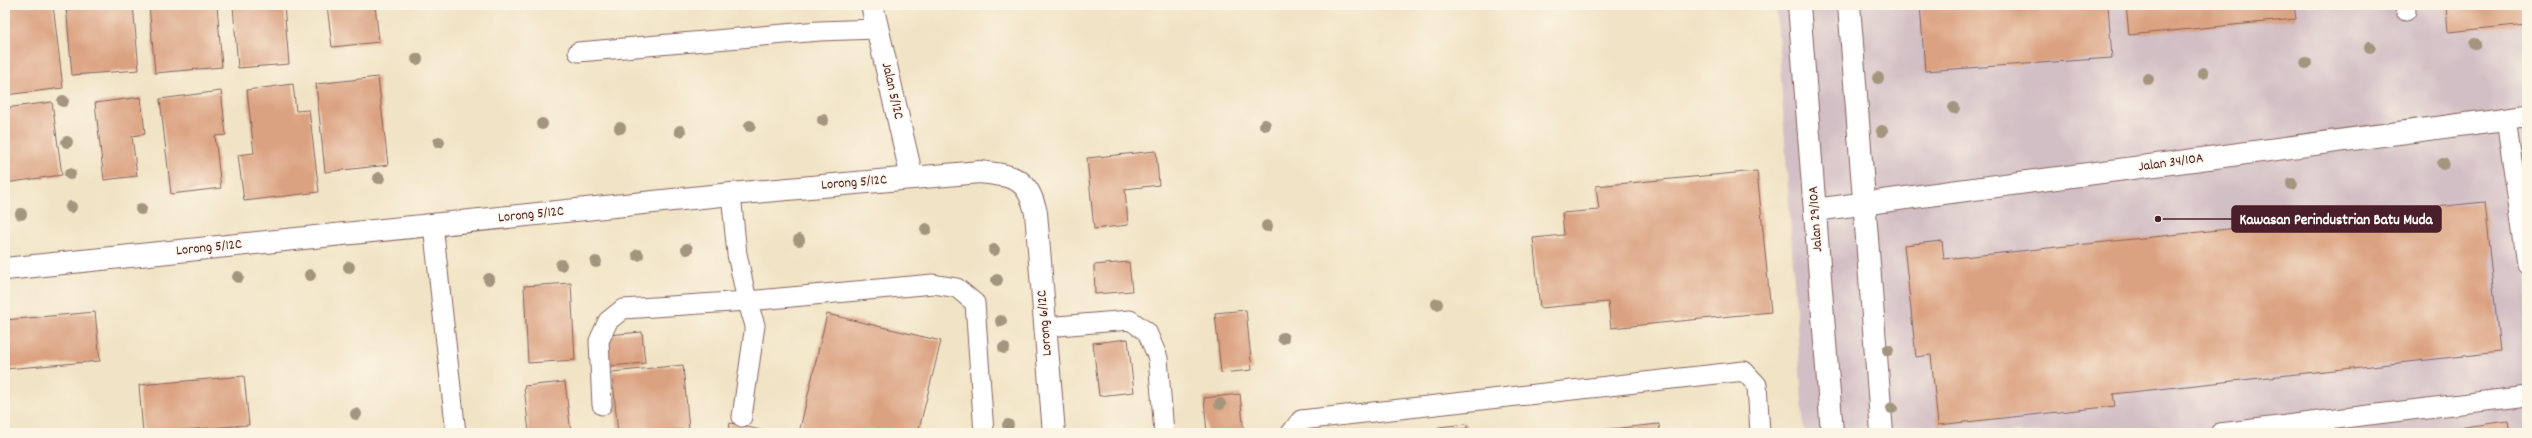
<svg xmlns="http://www.w3.org/2000/svg" width="2532" height="438" font-family="Dekko,sans-serif">
  <style>
    .industrial { fill: #d2bec5 }
    .building { fill: #dba281 }
    .lines { fill: none; stroke-linecap: round; stroke-linejoin: round }
    .service-casing { stroke: #846461; stroke-width: 21 }
    .minor-casing { stroke: #846461; stroke-width: 24 }
    .service { stroke: #fff; stroke-width: 19 }
    .minor { stroke: #fff; stroke-width: 22 }
    .tree { fill: #a4957f }
    .labels { text-anchor: middle; dominant-baseline: central; stroke-width: 3; stroke-linejoin: round; paint-order: stroke }
    .street-label { font-size: 14px; fill: #4a1f2b; stroke: #fcf5e5 }
    .leader { fill: none; stroke: #4a1f2b; stroke-width: 1.5 }
    .callout-dot { fill: #4a1f2b; stroke: #fcf5e5; stroke-width: 1.5 }
    .callout { fill: #4a1f2b; stroke: #4a1f2b; stroke-width: 1.5 }
    .callout-label { font-size: 15px; text-anchor: middle; font-weight: bold; fill: #fff }
  </style>
  <rect width="100%" height="100%" fill="#fcf5e5"/>
  <filter id="ink" filterUnits="userSpaceOnUse"><feTurbulence type="fractalNoise" baseFrequency=".025" numOctaves="2"/><feDisplacementMap in="SourceGraphic" scale="8" xChannelSelector="R" yChannelSelector="G"/><feConvolveMatrix kernelMatrix="1 2 1 2 8 2 1 2 1" color-interpolation-filters="sRGB"/></filter>
  <filter id="wash" filterUnits="userSpaceOnUse"><feTurbulence type="fractalNoise" baseFrequency=".012" numOctaves="4" result="noise"/><feDisplacementMap in="SourceGraphic" scale="16" xChannelSelector="R" yChannelSelector="G"/><feGaussianBlur stdDeviation="0.9" result="paint"/><feColorMatrix in="noise" values="0 0 0 0 0 0 0 0 0 0 0 0 0 0 0 0 0 1.4 0 .05"/><feComposite in="paint" operator="in"/></filter>
  <g filter="url(#wash)">
    <rect width="100%" height="100%" fill="#f1e3c5"/>
    <!-- industrial -->
    <path class="industrial" d="M1776 5H2527V433H1804Z"/>
    <g id="blocks">
      <!-- building -->
      <path class="building" d="M5 5H53L63 88 5 95V37H9Z
        M66 5H133L139 70 72 75Z
        M149 5H217L222 67 155 73Z
        M233 5H284L289 64 238 68Z
        M327 5H375L379 42 332 47Z
        M1920 5H2108L2112 58 1925 71Z
        M2126 5H2294L2296 19 2129 35Z
        M2446 5H2527V24L2448 32Z
        M378 77 388 165 325 172 316 84Z
        M293 84 296 111 309 110 319 192 244 201 238 155 254 153 247 90Z
        M221 91 226 135 215 136 221 188 171 194 160 99Z
        M141 97 145 134 132 136 137 176 104 180 95 103Z
        M52 102 62 175 5 183V108Z
        M1156 151 1159 185 1125 189 1128 225 1094 229 1087 158Z
        M1757 171 1771 312 1611 328 1608 302 1540 308 1533 238 1564 235 1562 213 1599 210 1596 186Z
        M2484 202 2500 352 2113 394 2115 406 1938 425 1931 355 1916 357 1904 245 1942 241 1944 259Z
        M1129 262 1132 291 1095 294 1094 265Z
        M571 283 575 360 528 363 524 286Z
        M1246 310 1252 370 1221 373 1215 313Z
        M95 312 100 361 5 369V320Z
        M827 314 941 341 918 433H799Z
        M642 332 645 363 609 366 607 335Z
        M1128 339 1134 392 1099 396 1093 343Z
        M683 365 689 429 618 433 612 372Z
        M244 376 249 425 143 433 139 385Z
        M565 382 571 433H529L524 386Z
        M1240 394 1244 433H1207L1204 398Z
        M2508 421 2510 433H2429V432Z
        M730 423 769 432V433H728Z
        M1467 424V433H1439L1438 427Z
        M1659 424 1660 433H1580V432Z"/>
    </g>
  </g>
  <g filter="url(#ink)">
    <use href="#blocks" fill-opacity="0" stroke="#846461" stroke-width="1"/>
    <g class="lines">
      <defs>
        <path id="service" d="M2405 5 2406 11
          M578 52 819 31 877 29
          M2506 119 2527 264
          M433 225 456 433
          M1046 327 1130 320 1147 332 1158 358 1164 433
          M602 405 599 341 608 321 623 309 747 301 737 254 731 194
          M742 417 755 325 747 301 933 284 957 288 975 303 984 433
          M1291 433 1301 420 1744 371 1757 385 1760 433
          M2220 433 2527 396"/>
        <path id="minor" d="M872 5 912 178
          M1799 5 1832 433
          M1849 5 1882 433
          M1815 210 2527 116
          M5 269 731 194 980 172C1014 176 1028 177 1036 213L1054 433"/>
      </defs>
      <!-- service casing -->
      <use href="#service" class="service-casing"/>
      <!-- minor casing -->
      <use href="#minor" class="minor-casing"/>
      <!-- service -->
      <use href="#service" class="service"/>
      <!-- minor -->
      <use href="#minor" class="minor"/>
    </g>
    <!-- trees -->
    <g class="tree">
      <circle cx="2475" cy="44" r="6"/>
      <circle cx="2370" cy="47" r="6"/>
      <circle cx="417" cy="59" r="6"/>
      <circle cx="2306" cy="63" r="6"/>
      <circle cx="2203" cy="73" r="6"/>
      <circle cx="1878" cy="78" r="6"/>
      <circle cx="2148" cy="79" r="6"/>
      <circle cx="63" cy="101" r="6"/>
      <circle cx="1954" cy="108" r="6"/>
      <circle cx="823" cy="120" r="6"/>
      <circle cx="542" cy="124" r="6"/>
      <circle cx="1265" cy="125" r="6"/>
      <circle cx="750" cy="126" r="6"/>
      <circle cx="620" cy="128" r="6"/>
      <circle cx="680" cy="131" r="6"/>
      <circle cx="1882" cy="131" r="6"/>
      <circle cx="67" cy="142" r="6"/>
      <circle cx="439" cy="142" r="6"/>
      <circle cx="2443" cy="164" r="6"/>
      <circle cx="70" cy="174" r="6"/>
      <circle cx="379" cy="178" r="6"/>
      <circle cx="2292" cy="184" r="6"/>
      <circle cx="71" cy="207" r="6"/>
      <circle cx="141" cy="209" r="6"/>
      <circle cx="21" cy="214" r="6"/>
      <circle cx="1267" cy="226" r="6"/>
      <circle cx="926" cy="229" r="6"/>
      <circle cx="799" cy="240" r="6"/>
      <circle cx="687" cy="249" r="6"/>
      <circle cx="994" cy="250" r="6"/>
      <circle cx="638" cy="255" r="6"/>
      <circle cx="596" cy="262" r="6"/>
      <circle cx="561" cy="265" r="6"/>
      <circle cx="349" cy="267" r="6"/>
      <circle cx="310" cy="275" r="6"/>
      <circle cx="238" cy="277" r="6"/>
      <circle cx="489" cy="279" r="6"/>
      <circle cx="997" cy="280" r="6"/>
      <circle cx="1437" cy="304" r="6"/>
      <circle cx="1001" cy="321" r="6"/>
      <circle cx="1283" cy="338" r="6"/>
      <circle cx="1004" cy="348" r="6"/>
      <circle cx="1888" cy="350" r="6"/>
      <circle cx="1220" cy="404" r="6"/>
      <circle cx="1892" cy="408" r="6"/>
      <circle cx="356" cy="414" r="6"/>
      <circle cx="1008" cy="425" r="6"/>
    </g>
  </g>
  <g class="labels">
    <!-- street labels -->
    <g class="street-label">
      <text transform="translate(892 91) rotate(77)">Jalan 5/12C</text>
      <text transform="translate(2171 163) rotate(-8)">Jalan 34/10A</text>
      <text transform="translate(854 183) rotate(-5)">Lorong 5/12C</text>
      <text transform="translate(531 215) rotate(-6)">Lorong 5/12C</text>
      <text transform="translate(1816 219) rotate(-94)">Jalan 29/10A</text>
      <text transform="translate(209 248) rotate(-6)">Lorong 5/12C</text>
      <text transform="translate(1045 323) rotate(-95)">Lorong 6/12C</text>
    </g>
  </g>
  <!-- callouts -->
  <path class="leader" d="M2158 219L2232 219"/>
  <circle class="callout-dot" cx="2158" cy="219" r="4"/>
  <rect class="callout" x="2232" y="206" width="209" height="26" rx="4"/>
  <g class="callout-label">
    <text x="2336" y="224">Kawasan Perindustrian Batu Muda</text>
  </g>
  <!-- margin -->
  <rect width="2532" height="438" fill="none" stroke="#fcf5e5" stroke-width="20"/>
</svg>
